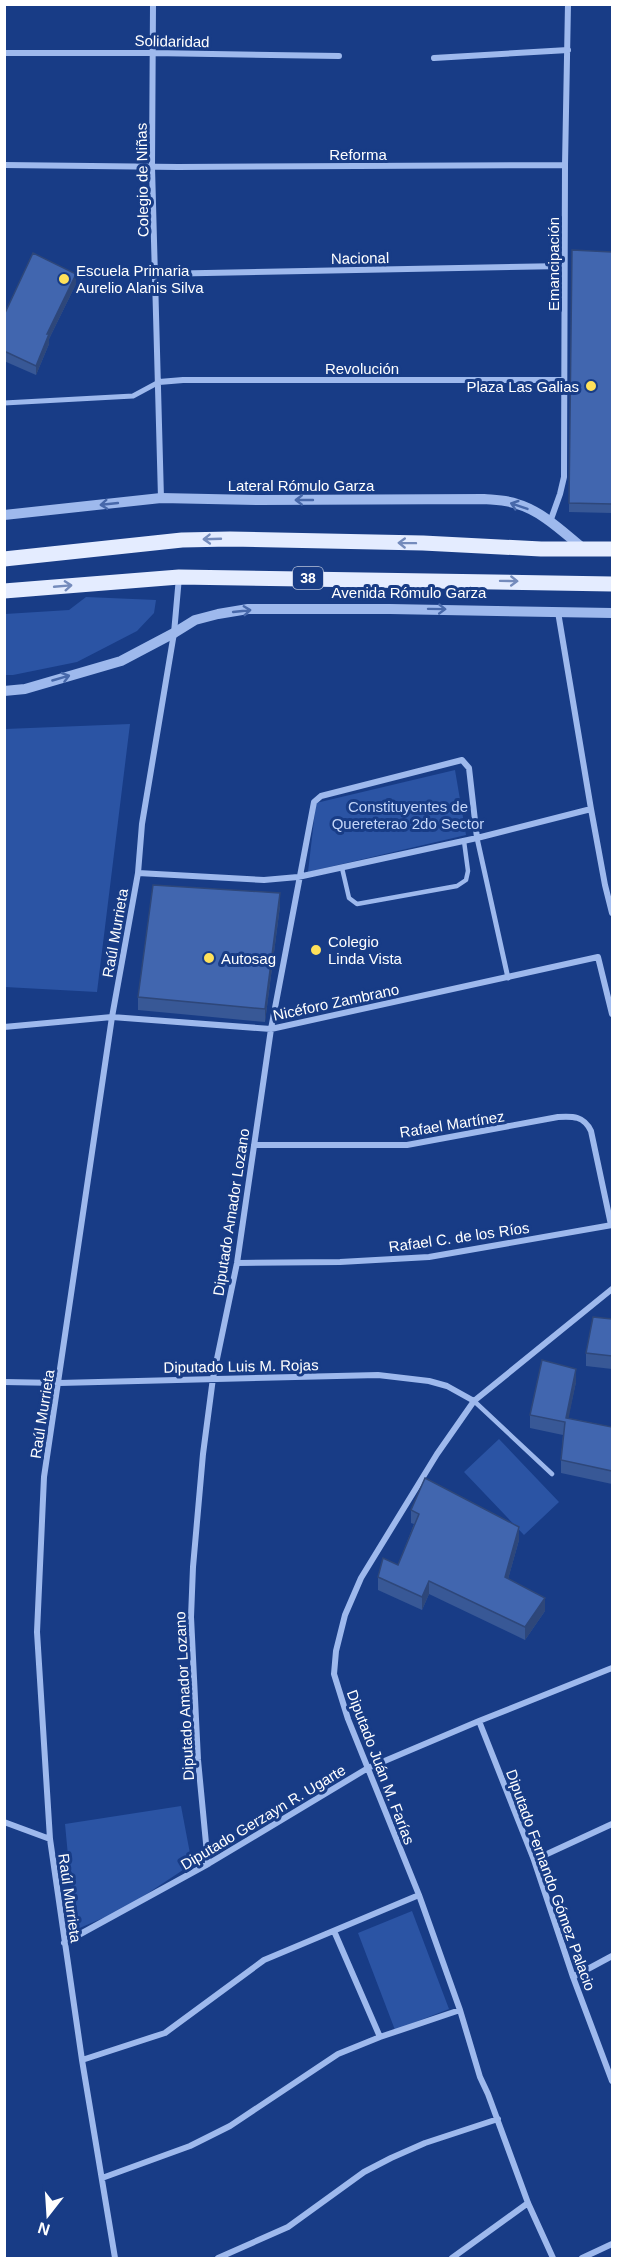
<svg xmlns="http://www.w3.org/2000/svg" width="617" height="2263" font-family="Helvetica,sans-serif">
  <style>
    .green { fill: #2b54a4 }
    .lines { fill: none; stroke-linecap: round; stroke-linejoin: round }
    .service { stroke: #9eb9ed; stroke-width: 4.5 }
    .pedestrian { stroke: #9eb9ed; stroke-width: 5 }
    .minor { stroke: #9eb9ed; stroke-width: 6 }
    .tertiary { stroke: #9eb9ed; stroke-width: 10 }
    .primary { stroke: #e4ecff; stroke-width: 15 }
    .wall { fill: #385896 }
    .shaded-wall { fill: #2e477a }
    .building { fill: #4166af; stroke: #2e477a; stroke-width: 1.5 }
    .oneway { stroke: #4768aa }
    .oneway2 { stroke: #748bbc }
    .poi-dot { fill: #ffe15a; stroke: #183c86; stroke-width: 2 }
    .labels { text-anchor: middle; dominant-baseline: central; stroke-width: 6; stroke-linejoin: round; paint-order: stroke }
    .shield { fill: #183c86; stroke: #bac4db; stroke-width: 1.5 }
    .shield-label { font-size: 14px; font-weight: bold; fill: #fff }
    .street-label { font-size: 15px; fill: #fff; stroke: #183c86 }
    .poi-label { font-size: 15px; fill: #fff; stroke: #183c86; text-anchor: start }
    .park-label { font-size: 15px; fill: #c4d6f9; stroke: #183c86 }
  </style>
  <rect width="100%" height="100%" fill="#183c86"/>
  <!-- green -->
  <path class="green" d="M86 597 156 600 154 613 137 631 77 662 13 675H5V614L69 610Z
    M130 724 97 992 5 987V729Z
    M455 770 466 835 308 872 316 803Z
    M499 1439 559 1502 524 1535 464 1472Z
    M181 1806 192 1864 124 1909 75 1930 65 1824Z
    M412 1911 449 2009 395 2030 358 1933Z"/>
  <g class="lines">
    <!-- service -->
    <path class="service" d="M342 868 349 898 357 904 457 886 466 880 468 871 464 841
      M474 1401 552 1474"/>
    <!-- pedestrian -->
    <path class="pedestrian" d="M4 403 133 396 159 382
      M477 838 508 978"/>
    <!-- minor -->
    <path class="minor" d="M153 4 152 167 161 498
      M4 53H153L339 56
      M434 58 568 50
      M4 165 178 167 565 165
      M156 274 564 266
      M159 382 183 380H564
      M550 522 560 494 564 477 565 165 568 4
      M558 612 591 809 605 885 612 913
      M138 873 264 880 298 877 477 838 591 809
      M4 1027 112 1017 271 1029 598 957 612 1014
      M254 1145H407L558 1117C573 1116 584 1116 591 1131L611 1225
      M237 1263 340 1262 429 1257 612 1225
      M4 1382 59 1383 378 1375 429 1381 447 1386 474 1401
      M479 1721 534 1860 573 1977 612 2081
      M4 1822 50 1839
      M534 1860 612 1824
      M208 1864 198 1760 191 1617 193 1567 203 1454 213 1378 237 1263 271 1029 314 802 321 796 462 760 469 768 477 838
      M334 1931 380 2037
      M64 1943 208 1864 368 1768 479 1721 612 1668
      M573 1977 612 1956
      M82 2060 165 2033 264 1960 419 1895
      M102 2178 190 2146 230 2126 338 2054 380 2037 460 2010
      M115 2258 82 2060 50 1839 37 1632 44 1477 112 1017 138 873 142 824 174 633 179 577
      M218 2258 288 2227 364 2172 391 2158 425 2143 498 2119
      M452 2258 528 2203
      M553 2258 528 2203 488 2094 480 2077 460 2010 419 1895 348 1719 334 1674 336 1651 345 1615 361 1578 437 1454 474 1401 612 1289
      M582 2258 612 2244"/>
    <!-- tertiary -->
    <path class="tertiary" d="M4 515 161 498 259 500 484 499C495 500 507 500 517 504 542 511 564 533 584 549
      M4 691 25 689 121 661 174 633 195 620 218 614 248 609H390L612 613"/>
    <!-- primary -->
    <path class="primary" d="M4 559 182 540 230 539 423 543 541 549H612
      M4 591 179 577 612 584"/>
  </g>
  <!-- wall -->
  <path class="wall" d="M572 250 612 252V513L569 512Z
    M76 284 49 339V344L36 375 4 361V313Z
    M280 906 265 1022 138 1010V997Z
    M612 1319V1369L586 1366V1353Z
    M576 1382 568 1418 612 1427V1484L561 1473V1460L563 1435 530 1428V1415Z
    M411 1510 519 1540 508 1579 545 1611 525 1640 429 1594 422 1610 378 1590V1577L398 1565 414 1524 411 1523Z"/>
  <!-- shaded-wall -->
  <path class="shaded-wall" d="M76 274V284L49 339V344L36 375V366L47 334Z
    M280 893V906L265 1022V1009Z
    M576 1369V1382L566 1431V1418Z
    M519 1527V1540L505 1590V1577Z
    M429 1581V1594L422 1610V1597Z
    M545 1598V1611L525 1640V1627Z"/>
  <!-- building -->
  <path class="building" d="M572 250 612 252V504L569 503Z
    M33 253 76 274 47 334H49L36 366 4 351V313H5Z
    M153 885 280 893 265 1009 138 997Z
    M593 1317 612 1319V1356L586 1353Z
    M542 1360 576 1369 566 1418 612 1427V1471L561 1460 565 1422 530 1415Z
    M425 1478 519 1527 505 1577 545 1598 525 1627 429 1581 422 1597 378 1577 383 1558 398 1565 419 1514 411 1510Z"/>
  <!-- one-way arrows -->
  <defs><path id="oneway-shaft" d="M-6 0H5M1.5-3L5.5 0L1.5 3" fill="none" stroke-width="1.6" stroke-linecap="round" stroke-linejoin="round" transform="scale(1.5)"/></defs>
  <g class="oneway">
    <use href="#oneway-shaft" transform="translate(304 500) rotate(180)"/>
    <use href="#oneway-shaft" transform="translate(109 504) rotate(174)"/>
    <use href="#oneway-shaft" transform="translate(519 506) rotate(-161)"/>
    <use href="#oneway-shaft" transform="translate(437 609) rotate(1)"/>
    <use href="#oneway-shaft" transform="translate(242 611) rotate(-6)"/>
    <use href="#oneway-shaft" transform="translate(61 678) rotate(-16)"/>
  </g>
  <g class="oneway2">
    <use href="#oneway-shaft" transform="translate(212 539) rotate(178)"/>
    <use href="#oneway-shaft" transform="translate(407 543) rotate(-179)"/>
    <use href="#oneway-shaft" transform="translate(509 581) rotate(1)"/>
    <use href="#oneway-shaft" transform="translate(63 586) rotate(-5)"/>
  </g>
  <!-- markers -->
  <g class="poi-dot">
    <circle cx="64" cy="279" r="6"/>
    <circle cx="591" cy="386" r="6"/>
    <circle cx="316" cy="950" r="6"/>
    <circle cx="209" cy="958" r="6"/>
  </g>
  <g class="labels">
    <!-- shield labels -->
    <rect class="shield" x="293" y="567" width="30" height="22" rx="4.5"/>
    <g class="shield-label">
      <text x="308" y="578">38</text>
    </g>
    <!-- street labels -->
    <g class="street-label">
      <text transform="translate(172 41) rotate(1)">Solidaridad</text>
      <text x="358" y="154">Reforma</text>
      <text transform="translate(142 180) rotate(-91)">Colegio de Niñas</text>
      <text transform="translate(360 258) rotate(-1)">Nacional</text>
      <text transform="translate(553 264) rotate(-90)">Emancipación</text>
      <text x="362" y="368">Revolución</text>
      <text x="301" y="485">Lateral Rómulo Garza</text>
      <text x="409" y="592">Avenida Rómulo Garza</text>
      <text transform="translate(115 933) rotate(-80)">Raúl Murrieta</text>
      <text transform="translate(336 1002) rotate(-12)">Nicéforo Zambrano</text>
      <text transform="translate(452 1124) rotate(-9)">Rafael Martínez</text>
      <text transform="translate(231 1212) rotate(-81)">Diputado Amador Lozano</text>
      <text transform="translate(459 1237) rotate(-8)">Rafael C. de los Ríos</text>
      <text transform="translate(241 1366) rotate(-1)">Diputado Luis M. Rojas</text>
      <text transform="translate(42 1414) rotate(-81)">Raúl Murrieta</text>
      <text transform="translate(184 1696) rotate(-93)">Diputado Amador Lozano</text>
      <text transform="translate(381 1767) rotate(69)">Diputado Juán M. Farías</text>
      <text transform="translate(263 1817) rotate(-31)">Diputado Gerzayn R. Ugarte</text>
      <text transform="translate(551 1880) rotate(70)">Diputado Fernando Gómez Palacio</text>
      <text transform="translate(70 1898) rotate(82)">Raúl Murrieta</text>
    </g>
    <!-- poi labels -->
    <g class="poi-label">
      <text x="76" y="270">Escuela Primaria<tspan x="76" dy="17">Aurelio Alanis Silva</tspan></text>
      <text x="579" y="386" text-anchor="end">Plaza Las Galias</text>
      <text x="328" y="941">Colegio<tspan x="328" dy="17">Linda Vista</tspan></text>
      <text x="221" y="958">Autosag</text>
    </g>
    <!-- park labels -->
    <g class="park-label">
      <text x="408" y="806">Constituyentes de<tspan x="408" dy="17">Quereterao 2do Sector</tspan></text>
    </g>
  </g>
  <!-- border -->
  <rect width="617" height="2263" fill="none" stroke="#ffffff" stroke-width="12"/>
  <!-- north arrow -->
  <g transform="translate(48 2215) rotate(197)" stroke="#183c86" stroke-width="4.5" paint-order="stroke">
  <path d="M0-4.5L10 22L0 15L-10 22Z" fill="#ffffff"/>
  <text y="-9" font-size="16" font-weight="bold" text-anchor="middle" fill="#ffffff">N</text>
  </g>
</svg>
